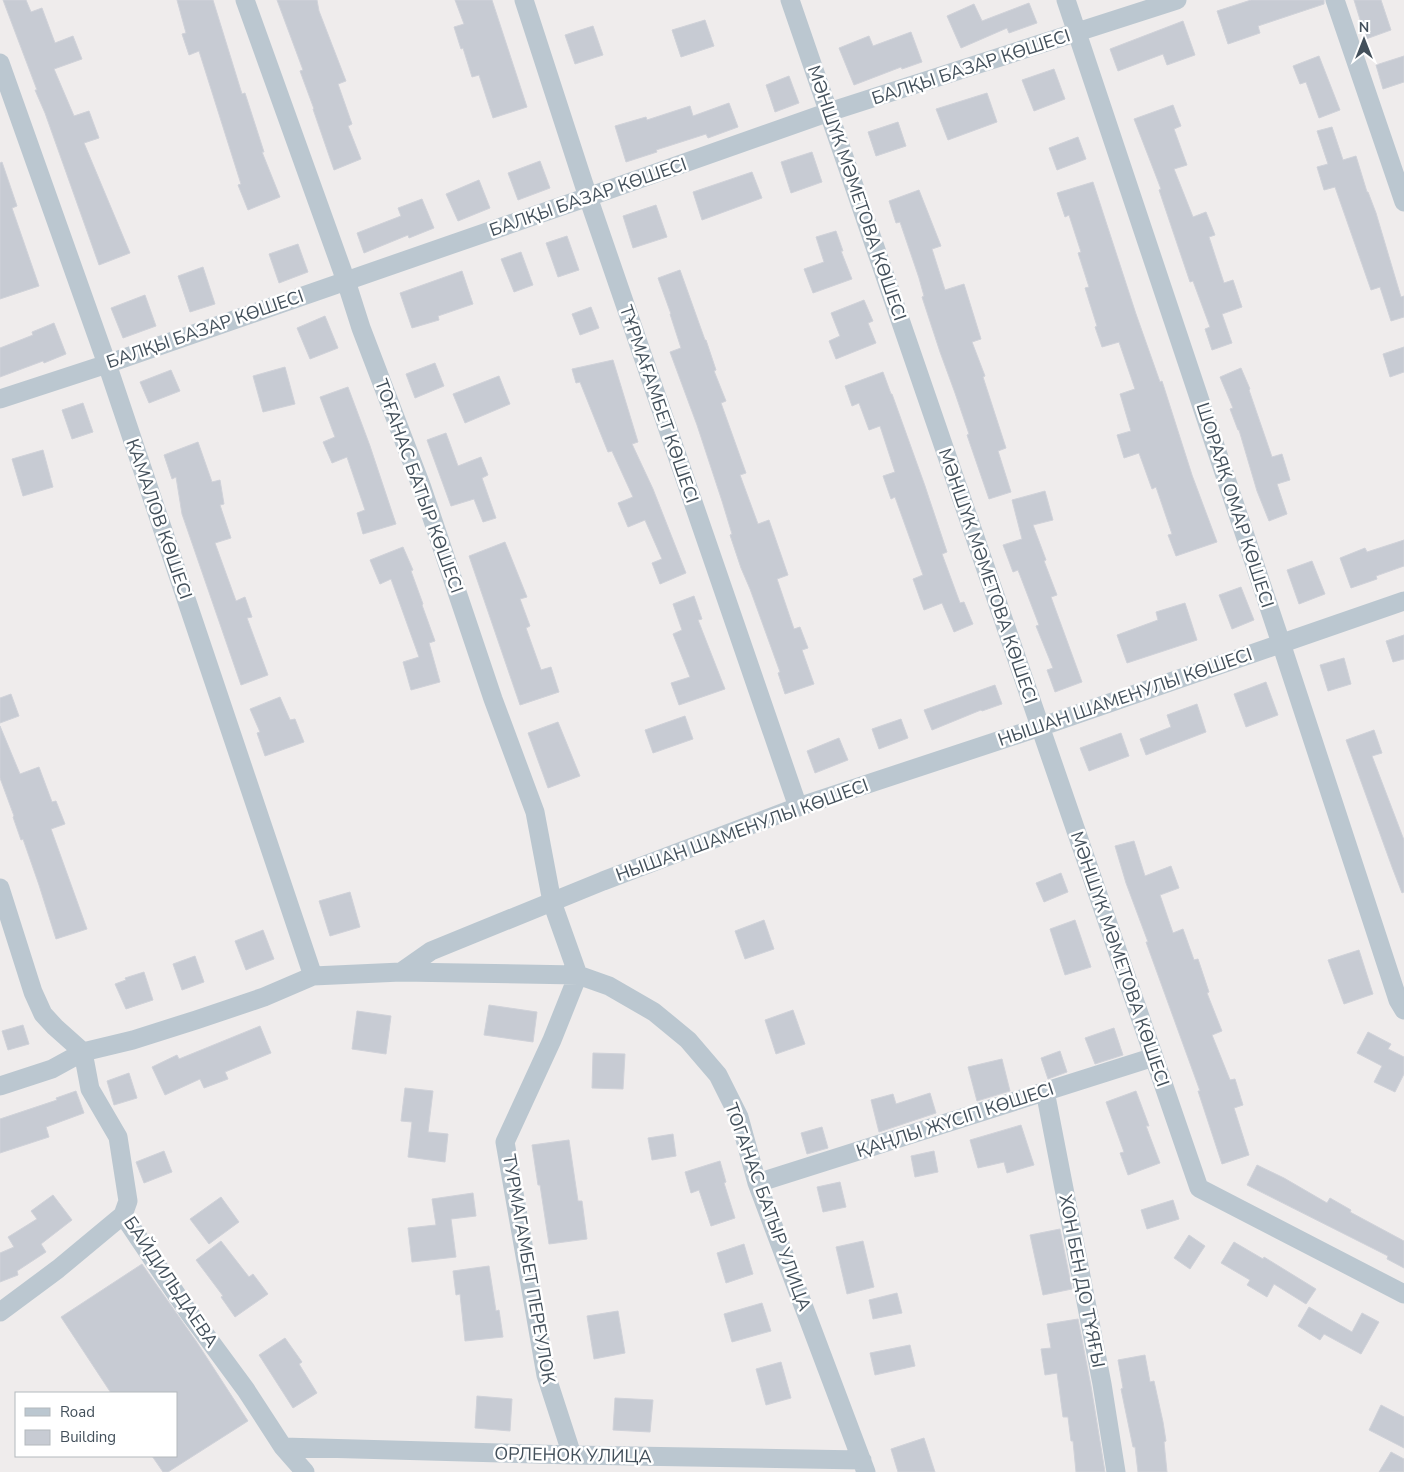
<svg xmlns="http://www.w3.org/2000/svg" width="1404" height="1472" font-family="'Nunito Sans',sans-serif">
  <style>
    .building { fill: #c7cbd3; stroke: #d0d2d9 }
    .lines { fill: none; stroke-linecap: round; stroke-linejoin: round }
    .minor { stroke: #bbc7d0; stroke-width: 19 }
    .labels { text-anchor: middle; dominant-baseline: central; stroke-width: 5; stroke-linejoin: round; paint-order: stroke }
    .street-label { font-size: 18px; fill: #43505b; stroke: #fff }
  </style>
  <rect width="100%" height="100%" fill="#efecec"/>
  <!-- building -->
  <path class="building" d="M3 0H26L31 12 42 8 55 43 73 36 82 59 54 69 74 116 89 111 99 138 84 143 130 253 99 265 45 113 35 90H37Z
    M177 0H213L242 94 245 93 264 152H262L280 197 248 210 238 185 241 184 199 51 189 55 182 34 186 33Z
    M277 0H317L319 11 346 81 338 84 352 124 348 126 361 159 334 170 313 109H314L300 71 303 70Z
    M455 0H492L527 107 493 118 479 75 472 77 463 48 461 49 454 27 464 24Z
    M1251 0H1324V4L1258 26 1260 33 1228 44 1217 11Z
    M1354 0H1381L1391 30 1366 39Z
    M1029 3 1037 23 1009 33 1007 28 961 48 947 16 974 4 982 21Z
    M705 20 714 46 681 57 672 30Z
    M1183 21 1195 55 1167 65 1163 54 1118 71 1110 49Z
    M593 26 603 55 575 64 565 35Z
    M911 32 922 62 902 69 901 67 854 85 839 48 869 36 873 46Z
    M1319 56 1340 110 1319 118 1306 82 1300 84 1293 66Z
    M1404 56V82L1383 89 1376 65Z
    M1054 69 1065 99 1034 111 1022 80Z
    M789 76 799 103 775 112 766 85Z
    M987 93 997 122 948 140 936 109Z
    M729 103 738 127 708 138 706 134 656 150 657 152 626 162 615 126 646 117 647 120 690 106 693 116Z
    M1173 105 1181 126 1174 129 1187 165 1174 169 1193 217 1206 212 1215 235 1209 237 1224 283 1233 280 1242 307 1222 314 1232 343 1212 350 1205 329 1210 327 1193 281 1190 282 1159 190 1161 189 1134 119Z
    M898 122 906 146 876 156 868 132Z
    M1332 127 1343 160 1356 156 1367 192H1368L1376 213 1401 297 1404 296V317L1391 321 1380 287 1371 290 1335 187 1324 190 1317 167 1328 164 1317 131Z
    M1078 137 1086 159 1057 170 1049 148Z
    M812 152 822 182 791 193 781 162Z
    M540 161 550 188 518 200 508 173Z
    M2 162 17 206 12 208 39 286 0 299V163Z
    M752 172 762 198 702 220 693 192Z
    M479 180 490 208 458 221 446 194Z
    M1093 182 1136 314 1160 382 1162 381 1192 475 1217 542 1176 556 1168 535 1172 534 1156 487 1152 489 1139 453 1124 458 1117 435 1131 431 1120 394 1135 389 1119 342 1102 347 1095 327 1097 326 1085 288 1089 287 1078 253 1081 252 1069 215 1065 217 1057 193Z
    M919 190 941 246 932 249 945 290 964 284 981 339 972 342 985 376 983 377 1006 448 998 451 1011 492 989 499 967 435 969 434 955 393 940 352 922 297 924 296 919 278 900 222 896 223 889 201Z
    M422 199 434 228 409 238 408 235 364 253 357 233 401 216 398 208Z
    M656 205 667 237 633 248 623 216Z
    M836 231 843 251H841L852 279 813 293 804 269 824 262 816 237Z
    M567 236 579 270 558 277 546 243Z
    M298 244 308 272 279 283 269 254Z
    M521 252 533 285 514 292 501 259Z
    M203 267 215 304 190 312 178 276Z
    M680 270 705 340H706L716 370 714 371 726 401 721 403 746 473 740 475 758 524 769 520 788 575 777 579 794 629 800 627 808 648 802 650 814 684 785 694 778 673 780 672 750 589 741 568 730 535 732 534 722 501 697 425 670 352 681 348 670 314H671L658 278Z
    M462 271 473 304 438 316 439 320 412 328 400 293Z
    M145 295 156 326 123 338 111 308Z
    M864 300 873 321 868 323 876 343 836 359 829 341 840 336 831 313Z
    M591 307 599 328 580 335 572 314Z
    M325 316 338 348 310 359 297 328Z
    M54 323 66 354 44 363 43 361 0 377V348L33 335 32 332Z
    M1404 347V372L1390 377 1383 354Z
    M613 360 638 442 632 444 653 489 686 573 660 584 652 563 662 559 645 520 628 527 618 503 633 497 612 451 608 452 580 382 576 383 572 369Z
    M435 363 444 386 415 398 406 374Z
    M285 367 295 404 263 412 253 376Z
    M1241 368 1250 389 1249 390 1272 457 1282 454 1290 480 1277 484 1287 514 1269 521 1257 491 1239 430H1238L1230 409 1233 408 1220 377Z
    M171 370 180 391 149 403 140 382Z
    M883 372 891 394H892L925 486 947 552 942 554 960 603 964 602 973 624 954 632 942 603 924 610 913 579 923 575 895 497 891 499 883 476 895 472 880 426 869 430 859 403 852 406 845 386Z
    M499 376 510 404 465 423 453 394Z
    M348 387 370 446 396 524 363 534 357 513 365 510 347 457 332 463 323 442 335 437 320 397Z
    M83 403 93 432 72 439 62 410Z
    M446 433 458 466 481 457 488 475 482 478 496 518 483 522 474 499 451 506 427 440Z
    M198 442 212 482 220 480 224 504 220 505 231 538 215 543 236 601 245 597 252 617 247 618 268 675 241 685 182 514 176 477 172 479 164 455Z
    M43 450 53 487 23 496 12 459Z
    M1045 491 1053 520 1033 525 1046 560 1044 561 1057 595 1051 597 1082 682 1055 692 1047 670 1053 668 1036 626 1039 625 1018 570 1013 572 1003 545 1022 539 1012 500Z
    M1404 540V566L1376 576 1377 579 1351 588 1340 558 1365 548 1367 552Z
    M505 542 527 597 520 599 530 626 526 628 541 670 551 667 559 692 520 705 469 556Z
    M403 547 413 570 411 571 423 604 422 605 435 641 429 643 440 682 411 690 403 662 419 657 391 579 380 584 370 560Z
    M1312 561 1325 594 1299 604 1287 570Z
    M1241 587 1254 620 1232 629 1219 595Z
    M694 596 702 619 698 620 725 689 679 705 671 683 690 677 673 634 682 630 673 604Z
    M1185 603 1197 640 1127 663 1117 635 1158 620 1156 612Z
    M1404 635V659L1393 662 1386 641Z
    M1344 658 1351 684 1328 691 1320 665Z
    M1266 682 1278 715 1246 727 1234 694Z
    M995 685 1002 704 982 711 981 710 932 730 924 710Z
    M11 694 19 716 0 723V698Z
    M280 697 290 720 295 719 304 742 265 756 257 733 260 732 250 709Z
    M1197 704 1206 732 1146 755 1140 739 1171 727 1167 715Z
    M685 716 693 739 653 753 645 730Z
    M901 719 908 738 879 749 872 729Z
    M558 722 580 776 548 788 528 733Z
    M0 726 20 774 39 767 52 802 56 801 65 824 51 829 87 929 56 939 39 885 23 839 21 840 13 817 14 816 0 778Z
    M1374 730 1382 753 1372 756 1404 840V892L1402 893 1392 867 1346 740Z
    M1121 733 1129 756 1089 771 1080 748Z
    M839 738 848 760 815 773 807 751Z
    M1134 841 1145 876 1171 866 1179 888 1160 895 1173 933 1183 929 1194 960 1198 959 1209 992 1207 993 1222 1031 1212 1035 1230 1080 1235 1079 1243 1105 1234 1108 1249 1155 1222 1164 1198 1091H1200L1146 942H1148L1126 883 1115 846Z
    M1061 873 1068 892 1044 902 1036 883Z
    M350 892 360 927 330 936 319 901Z
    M764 920 774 949 745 959 735 931Z
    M1075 920 1091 967 1065 975 1050 929Z
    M263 930 274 959 246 970 235 941Z
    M1359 950 1373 994 1344 1004 1328 960Z
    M195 956 204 982 182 990 173 964Z
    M144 972 153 1000 126 1009 115 984 126 980 125 978Z
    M489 1005 537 1012 533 1042 484 1035Z
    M793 1010 805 1044 776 1054 765 1020Z
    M357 1011 391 1016 386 1054 352 1049Z
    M23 1025 29 1044 8 1050 2 1031Z
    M260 1026 271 1053 225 1072 228 1079 204 1088 200 1079 165 1095 152 1067 177 1055 179 1059Z
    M1114 1028 1123 1055 1095 1064 1085 1038Z
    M1368 1032 1391 1044 1388 1049 1404 1057V1074L1395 1092 1374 1082 1382 1066 1357 1053Z
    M1060 1051 1067 1072 1048 1079 1041 1058Z
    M593 1053 625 1054 623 1089 592 1088Z
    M1002 1059 1010 1091 977 1101 968 1067Z
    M129 1073 137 1098 114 1105 107 1081Z
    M405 1088 433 1091 428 1132 448 1134 445 1162 408 1157 412 1122 401 1121Z
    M76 1091 84 1113 46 1127 49 1137 0 1153V1119L57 1100 56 1098Z
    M1136 1091 1149 1126H1146L1160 1163 1128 1175 1120 1153 1124 1152 1106 1102Z
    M930 1093 936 1113 879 1132 871 1100 893 1094 896 1104Z
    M1021 1125 1034 1165 1007 1173 1004 1162 978 1168 970 1140Z
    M822 1127 828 1148 807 1154 801 1133Z
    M673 1134 676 1156 652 1160 648 1138Z
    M569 1140 578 1201H582L587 1239 549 1244 540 1185H538L532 1145Z
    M164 1151 172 1172 144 1183 136 1162Z
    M934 1151 938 1172 915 1177 911 1156Z
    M720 1161 726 1182 724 1183 735 1218 711 1226 699 1190 691 1193 685 1172Z
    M1257 1165 1284 1178 1327 1203 1330 1198 1351 1210 1350 1212 1404 1241V1268L1387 1259 1388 1256 1247 1185Z
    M840 1182 846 1207 823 1212 817 1187Z
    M473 1193 476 1216 451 1219 456 1257 412 1262 408 1228 436 1225 432 1199Z
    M53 1195 72 1220 41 1244 46 1252 17 1271 18 1275 0 1282V1253L14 1247 8 1237 37 1219 31 1211Z
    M221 1197 239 1222 209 1244 190 1219Z
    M1173 1200 1179 1219 1147 1229 1141 1210Z
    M1060 1229 1072 1289 1043 1295 1030 1235Z
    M1189 1235 1205 1246 1190 1269 1174 1258Z
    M221 1241 249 1277 253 1274 268 1294 235 1317 221 1297 223 1296 196 1260Z
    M863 1241 874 1287 847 1294 836 1247Z
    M1234 1242 1263 1259 1264 1257 1316 1289 1306 1304 1274 1284 1267 1297 1247 1285 1250 1280 1221 1263Z
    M744 1244 753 1274 726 1283 717 1253Z
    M142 1264 196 1341 248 1421 168 1472H163L152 1456H176V1393H111L61 1317Z
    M489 1266 496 1311 499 1310 503 1337 465 1341 460 1294 456 1295 453 1271Z
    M897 1293 902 1313 873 1319 869 1300Z
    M762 1303 771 1331 732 1342 724 1314Z
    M1309 1307 1352 1332 1362 1313 1379 1322 1361 1354 1324 1334 1320 1340 1298 1326Z
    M618 1311 625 1353 594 1359 587 1316Z
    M1078 1319 1091 1386 1105 1472H1076L1073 1441H1071L1068 1417H1063L1057 1373 1045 1375 1041 1349 1051 1348 1047 1324Z
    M285 1338 302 1362 299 1364 317 1393 293 1408 259 1355Z
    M910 1345 915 1366 875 1375 870 1353Z
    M1145 1355 1150 1382 1154 1381 1163 1422 1166 1441 1164 1442 1167 1472H1138L1135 1447H1133L1121 1389 1123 1388 1118 1360Z
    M781 1362 791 1398 766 1405 756 1369Z
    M477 1396 512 1399 510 1431 475 1428Z
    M615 1398 653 1400 650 1432 613 1430Z
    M1381 1405 1404 1417V1448L1369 1430Z
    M924 1438 935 1472H898L891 1449Z
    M1391 1452 1404 1459V1472H1379Z"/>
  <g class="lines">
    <!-- minor -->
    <path class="minor" d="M245 0 346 281 361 328 422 488 493 699 535 812 552 902 578 975 552 1040 505 1142 546 1375 572 1455
      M524 0 588 197 798 807
      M790 0 1199 1188 1404 1294
      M1066 0 1281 643 1398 1000 1404 1010
      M1335 0 1404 202
      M0 63 107 364 313 976
      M0 399 107 364 588 197 829 112 1177 0
      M0 888 33 992 43 1014 55 1027 83 1052 90 1089 118 1137 128 1201 123 1215 58 1269 0 1312
      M401 972 431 951 603 881 798 807 1040 727 1404 601
      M0 1086 52 1069 83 1052 133 1040 196 1020 264 997 313 976 401 972 578 975 609 986 654 1012 688 1040 718 1075 739 1117 757 1183 866 1472
      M1045 1091 1102 1384 1116 1472
      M757 1183 1154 1057
      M123 1215 187 1310 246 1390 283 1447 305 1472
      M283 1447 572 1455 862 1460"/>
  </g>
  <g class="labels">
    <!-- street labels -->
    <g class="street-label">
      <text transform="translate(971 67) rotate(-18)">БАЛҚЫ БАЗАР КӨШЕСІ</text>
      <text transform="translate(857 193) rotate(71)">МӘНШҮК МӘМЕТОВА КӨШЕСІ</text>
      <text transform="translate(588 197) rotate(-19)">БАЛҚЫ БАЗАР КӨШЕСІ</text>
      <text transform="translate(205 329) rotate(-19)">БАЛҚЫ БАЗАР КӨШЕСІ</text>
      <text transform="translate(659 404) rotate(71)">ТҰРМАҒАМБЕТ КӨШЕСІ</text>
      <text transform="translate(419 486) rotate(70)">ТОҒАНАС БАТЫР КӨШЕСІ</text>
      <text transform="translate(1235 505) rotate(72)">ШОРАЯҚ ОМАР КӨШЕСІ</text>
      <text transform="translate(159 519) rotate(71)">КАМАЛОВ КӨШЕСІ</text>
      <text transform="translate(988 576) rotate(71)">МӘНШҮК МӘМЕТОВА КӨШЕСІ</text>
      <text transform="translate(1125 697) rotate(-19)">НЫШАН ШАМЕНУЛЫ КӨШЕСІ</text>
      <text transform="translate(742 830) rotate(-20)">НЫШАН ШАМЕНУЛЫ КӨШЕСІ</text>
      <text transform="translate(1120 959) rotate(71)">МӘНШҮК МӘМЕТОВА КӨШЕСІ</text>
      <text transform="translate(955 1120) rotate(-18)">ҚАҢЛЫ ЖҮСІП КӨШЕСІ</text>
      <text transform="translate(768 1207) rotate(70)">ТОГАНАС БАТЫР УЛИЦА</text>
      <text transform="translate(529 1269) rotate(80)">ТУРМАГАМБЕТ ПЕРЕУЛОК</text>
      <text transform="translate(1082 1281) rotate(79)">ХОН БЕН ДО ТҰЯҒЫ</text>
      <text transform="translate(171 1282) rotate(56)">БАЙДИЛЬДАЕВА</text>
      <text transform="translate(573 1455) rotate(1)">ОРЛЕНОК УЛИЦА</text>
    </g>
  </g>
  <!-- legend -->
  <rect x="15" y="1392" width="162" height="65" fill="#ffffff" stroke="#b4b9bd"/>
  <rect x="25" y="1408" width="25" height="8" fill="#bbc7d0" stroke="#b4b9bd"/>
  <text x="60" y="1417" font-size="15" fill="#43505b">Road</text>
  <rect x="25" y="1430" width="25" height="15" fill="#c7cbd3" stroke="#b4b9bd"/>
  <text x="60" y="1442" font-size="15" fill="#43505b">Building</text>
  <!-- north arrow -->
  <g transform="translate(1364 40)" stroke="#ffffff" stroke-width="4" paint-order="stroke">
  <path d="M0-4L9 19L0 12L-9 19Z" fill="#43505b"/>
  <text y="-8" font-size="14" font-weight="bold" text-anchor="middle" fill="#43505b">N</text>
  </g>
</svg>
